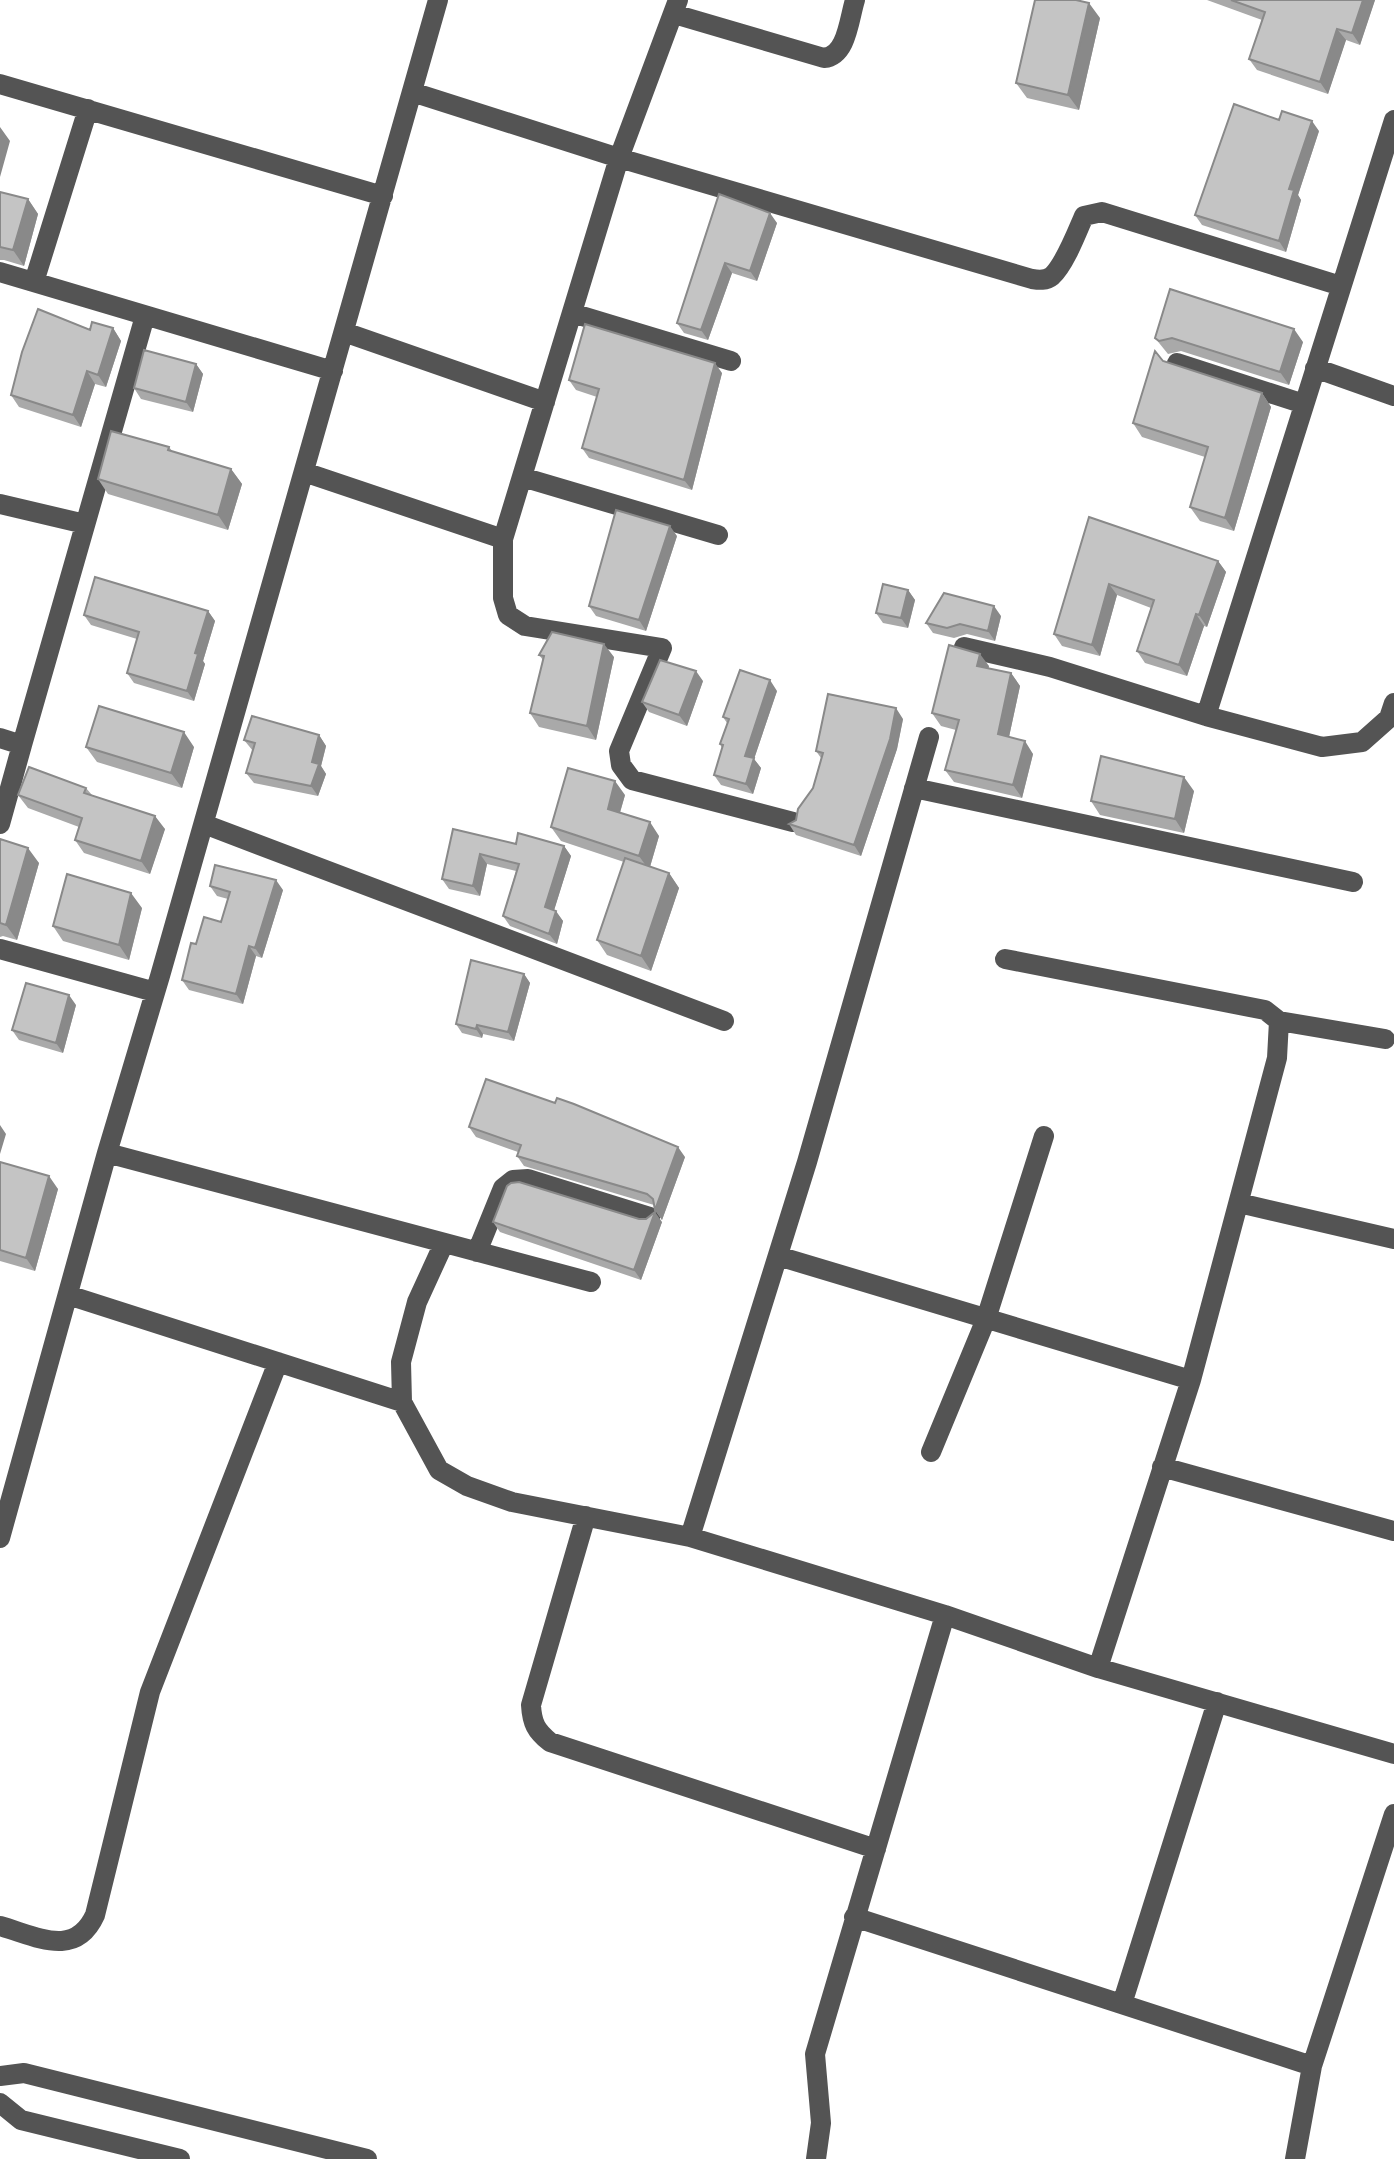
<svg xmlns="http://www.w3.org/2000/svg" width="1394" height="2159" font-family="'IBM Plex Sans',sans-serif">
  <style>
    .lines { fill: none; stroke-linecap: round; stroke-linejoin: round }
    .minor { stroke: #545454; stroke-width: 20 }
    .wall { fill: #a9a9a9 }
    .shaded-wall { fill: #898989 }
    .building { fill: #c4c4c4; stroke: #898989; stroke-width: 2 }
  </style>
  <rect width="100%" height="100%" fill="#fff"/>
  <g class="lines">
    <!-- minor -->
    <path class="minor" d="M674 14 824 58C847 56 849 19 855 0
      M0 84 383 196
      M412 92 619 158 1032 279C1039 280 1046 281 1052 276 1065 264 1077 232 1084 216L1102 212 1341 286
      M0 272 333 371
      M34 282 88 109
      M572 313 731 361
      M344 332 545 402
      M1177 363 1304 404
      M1315 368 1394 396
      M304 472 503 539 619 158 678 0
      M522 477 718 535
      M0 504 85 524
      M503 539V598L508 615 525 626 662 648 619 751 621 765 632 780 793 822
      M964 647 1050 667 1206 716 1322 747 1362 742 1389 718 1394 703
      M1206 716 1394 120
      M0 738 22 745 145 316
      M914 788 1353 882
      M0 824 22 745
      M204 824 724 1021
      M0 949 155 992
      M1005 959 1265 1010 1279 1021 1277 1058 1191 1380
      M1279 1021 1385 1039
      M107 1153 591 1282
      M1239 1203 1394 1239
      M444 1243 417 1302 401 1362 402 1402 439 1470 467 1486 512 1502 690 1537 807 1162 929 737
      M477 1252 503 1188 513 1180 528 1179 650 1217
      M68 1295 402 1402
      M931 1452 986 1319 1044 1136
      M1162 1467 1394 1531
      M586 1516 531 1705C532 1723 536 1731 550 1742L876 1849
      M690 1537 945 1615 1098 1668 1191 1380 778 1256
      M0 1538 107 1153 160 976 438 0
      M1098 1668 1394 1754
      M854 1917 1312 2066
      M0 1926C36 1936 75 1959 95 1915L150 1692 278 1362
      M1122 2004 1217 1702
      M0 2076 24 2073 367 2159
      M0 2103 21 2120 180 2159
      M816 2159 821 2123 815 2054 945 1615
      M1295 2159 1312 2066 1394 1814"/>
  </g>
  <!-- wall -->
  <path class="wall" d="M1207 0H1375L1360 45 1346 40 1328 94 1257 70 1249 59 1262 20Z
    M1100 18 1079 110 1027 98 1016 83Z
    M1319 131 1298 195 1301 200 1286 252 1202 225 1195 215Z
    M0 192 28 199 38 214 24 266 4 260H0Z
    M719 194 777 223 757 281 732 273 708 340 684 333 677 323Z
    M113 328 121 341 106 387 95 384 81 427 19 407 11 395 90 330Z
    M1155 338 1303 342 1289 385 1181 351 1168 354Z
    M1163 361 1262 393 1271 407 1234 531 1200 521 1190 507 1205 457 1142 437 1133 423Z
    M196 364 203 374 193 412 141 399 134 388Z
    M722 373 692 490 589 458 582 448 597 397 576 390 569 380Z
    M169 447 172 451 231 469 242 484 228 530 108 494 98 479Z
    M1089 517 1218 561 1226 572 1207 627 1204 626 1187 676 1145 663 1137 651 1151 608 1117 595 1100 656 1062 646 1054 634Z
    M677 536 646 631 596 616 589 606Z
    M908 590 915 600 908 628 883 623 876 613Z
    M208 611 215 621 203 661 205 664 194 701 134 683 127 673 137 639 91 625 84 615Z
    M1001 616 995 641 967 634 954 638 933 633 926 623Z
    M539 655 614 657 596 740 539 727 530 713 543 660Z
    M989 666 988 669 1011 673 1020 686 1009 737 1033 754 1022 798 954 782 945 770 956 730 941 726 932 713Z
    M703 681 687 726 649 712 642 702Z
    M777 691 754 759 761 768 753 794 721 785 714 775 722 748 720 744 727 723 723 717Z
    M903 719 897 749 861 856 796 835 789 824 796 820 813 788 821 758 816 751Z
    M319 735 326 746 321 766 326 774 318 796 254 783 246 773 253 751 244 740Z
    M86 747H194L182 788 97 762Z
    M86 788 92 795 165 829 150 874 84 853 75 840 79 827 28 808 18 795Z
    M1194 791 1184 833 1100 815 1091 801Z
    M625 795 620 813 659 836 650 867 669 873 679 888 651 971 607 955 597 940 624 862 561 841 551 827Z
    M453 829 516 844 564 846 571 856 554 910 563 921 557 944 510 926 503 916 516 871 487 864 480 896 449 889 442 879Z
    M0 839 39 863 17 940 3 936 0 937Z
    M210 886 283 890 262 958 256 956 243 1004 189 990 182 980 196 944 221 922 228 899 217 896Z
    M142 908 129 960 63 941 53 926Z
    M524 974 530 983 514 1041 483 1034 482 1038 462 1033 456 1024Z
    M76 1005 63 1053 19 1040 12 1030Z
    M469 1127 685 1157 662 1220 655 1210 654 1205 524 1166 517 1156 518 1152 476 1137Z
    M0 1162 58 1189 35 1271 0 1261Z
    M639 1219 662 1222 641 1280 500 1232 493 1222Z"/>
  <!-- shaded-wall -->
  <path class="shaded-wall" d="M1363 0H1375L1360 45 1352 33Z
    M1089 3 1100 18 1079 110 1068 95Z
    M1337 29 1346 40 1328 94 1320 82Z
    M1312 121 1319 131 1298 195 1301 200 1286 252 1279 241 1289 189Z
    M0 127 10 141 0 177Z
    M28 199 38 214 24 266 13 250Z
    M770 213 777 223 757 281 750 271Z
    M725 263 732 273 708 340 701 330Z
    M113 328 121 341 106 387 98 375Z
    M1294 329 1303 342 1289 385 1280 372Z
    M715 363 722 373 692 490 684 480Z
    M196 364 203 374 193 412 186 402Z
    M87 371 95 384 81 427 73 415Z
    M1262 393 1271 407 1234 531 1225 518Z
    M231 469 242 484 228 530 218 515Z
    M670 526 677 536 646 631 639 620Z
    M1218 561 1226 572 1207 627 1199 615Z
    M1109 584 1117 595 1100 656 1092 645Z
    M908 590 915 600 908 628 901 618Z
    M994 606 1001 616 995 641 988 631Z
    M208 611 215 621 203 661 205 664 194 701 187 691 195 653Z
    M1196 614 1204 626 1187 676 1179 665Z
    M604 644 614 657 596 740 587 726Z
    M980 654 989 666 986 679 977 666Z
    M696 671 703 681 687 726 679 715Z
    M1011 673 1020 686 1007 746 998 734Z
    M770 680 777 691 754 759 761 768 753 794 746 784 745 756Z
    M896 708 903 719 897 749 861 856 854 845Z
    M184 732 194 747 182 788 171 773Z
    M319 735 326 746 321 766 326 774 318 796 311 786 312 762Z
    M1025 741 1033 754 1022 798 1013 785Z
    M1184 777 1194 791 1184 833 1175 819Z
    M615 781 625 795 617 822 608 809Z
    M155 816 165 829 150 874 141 861Z
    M650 822 659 836 649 870 639 856Z
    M564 846 571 856 552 917 545 907Z
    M28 848 39 863 17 940 6 925Z
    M480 854 487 864 480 896 473 886Z
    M669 873 679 888 651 971 641 956Z
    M276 880 283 890 262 958 255 948Z
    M131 893 142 908 129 960 119 945Z
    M556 911 563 921 557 944 549 934Z
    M249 946 256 956 243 1004 236 994Z
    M524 974 530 983 514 1041 508 1032Z
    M69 995 76 1005 63 1053 56 1043Z
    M477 1025 483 1034 482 1038 476 1029Z
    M0 1125 6 1134 0 1154Z
    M678 1147 685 1157 662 1220 655 1210Z
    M49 1176 58 1189 35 1271 26 1258Z
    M655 1212 662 1222 641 1280 634 1270Z"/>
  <!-- building -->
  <path class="building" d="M1035 0H1076L1089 3 1068 95 1016 83Z
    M1231 0H1363L1352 33 1337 29 1320 82 1249 59 1265 12Z
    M1234 104 1279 120 1282 111 1312 121 1289 189 1294 190 1279 241 1195 215Z
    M0 192 28 199 13 250 0 247Z
    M719 194 770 213 750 271 725 263 701 330 677 323Z
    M1170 289 1294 329 1280 372 1172 338 1159 341 1155 338Z
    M38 309 90 330 92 322 113 328 98 375 87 371 73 415 11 395 22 352Z
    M585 324 715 363 684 480 582 448 599 389 569 380Z
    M144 350 196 364 186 402 134 388Z
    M1155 351 1163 361 1262 393 1225 518 1190 507 1208 447 1133 423Z
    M111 431 169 447 168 450 231 469 218 515 98 479Z
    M616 510 670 526 639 620 589 606Z
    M1089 517 1218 561 1199 615 1196 614 1179 665 1137 651 1154 600 1109 584 1092 645 1054 634Z
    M95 577 208 611 195 653 198 654 187 691 127 673 139 632 84 615Z
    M883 584 908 590 901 618 876 613Z
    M944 593 994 606 988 631 960 624 947 628 926 623Z
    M552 632 604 644 587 726 530 713 544 656 539 655Z
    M949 645 980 654 977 666 1011 673 998 734 1025 741 1013 785 945 770 959 720 932 713Z
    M660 660 696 671 679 715 642 702Z
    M740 670 770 680 745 756 754 758 746 784 714 775 723 745 720 744 729 719 723 717Z
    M828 694 896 708 890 739 854 845 789 824 796 820 798 809 813 788 823 753 816 751Z
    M99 706 184 732 171 773 86 747Z
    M252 716 319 735 312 762 319 764 311 786 246 773 255 743 244 740Z
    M1101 756 1184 777 1175 819 1091 801Z
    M29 767 86 788 84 793 155 816 141 861 75 840 82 818 18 795Z
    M568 768 615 781 608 809 650 822 639 856 551 827Z
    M453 829 516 844 518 833 564 846 545 907 556 911 549 934 503 916 519 864 480 854 473 886 442 879Z
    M0 839 28 848 6 925 0 923Z
    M625 858 669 873 641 956 597 940Z
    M215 865 276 880 255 948 249 946 236 994 182 980 191 943 196 944 204 917 221 922 230 892 210 886Z
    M67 874 131 893 119 945 53 926Z
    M471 960 524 974 508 1032 477 1025 476 1029 456 1024Z
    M26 983 69 995 56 1043 12 1030Z
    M486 1079 555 1103 557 1098 574 1104 678 1147 655 1210 653 1199 647 1194 517 1156 521 1145 469 1127Z
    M0 1162 49 1176 26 1258 0 1250Z
    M519 1182 639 1219H646L655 1212 634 1270 493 1222 507 1186 511 1183Z"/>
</svg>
